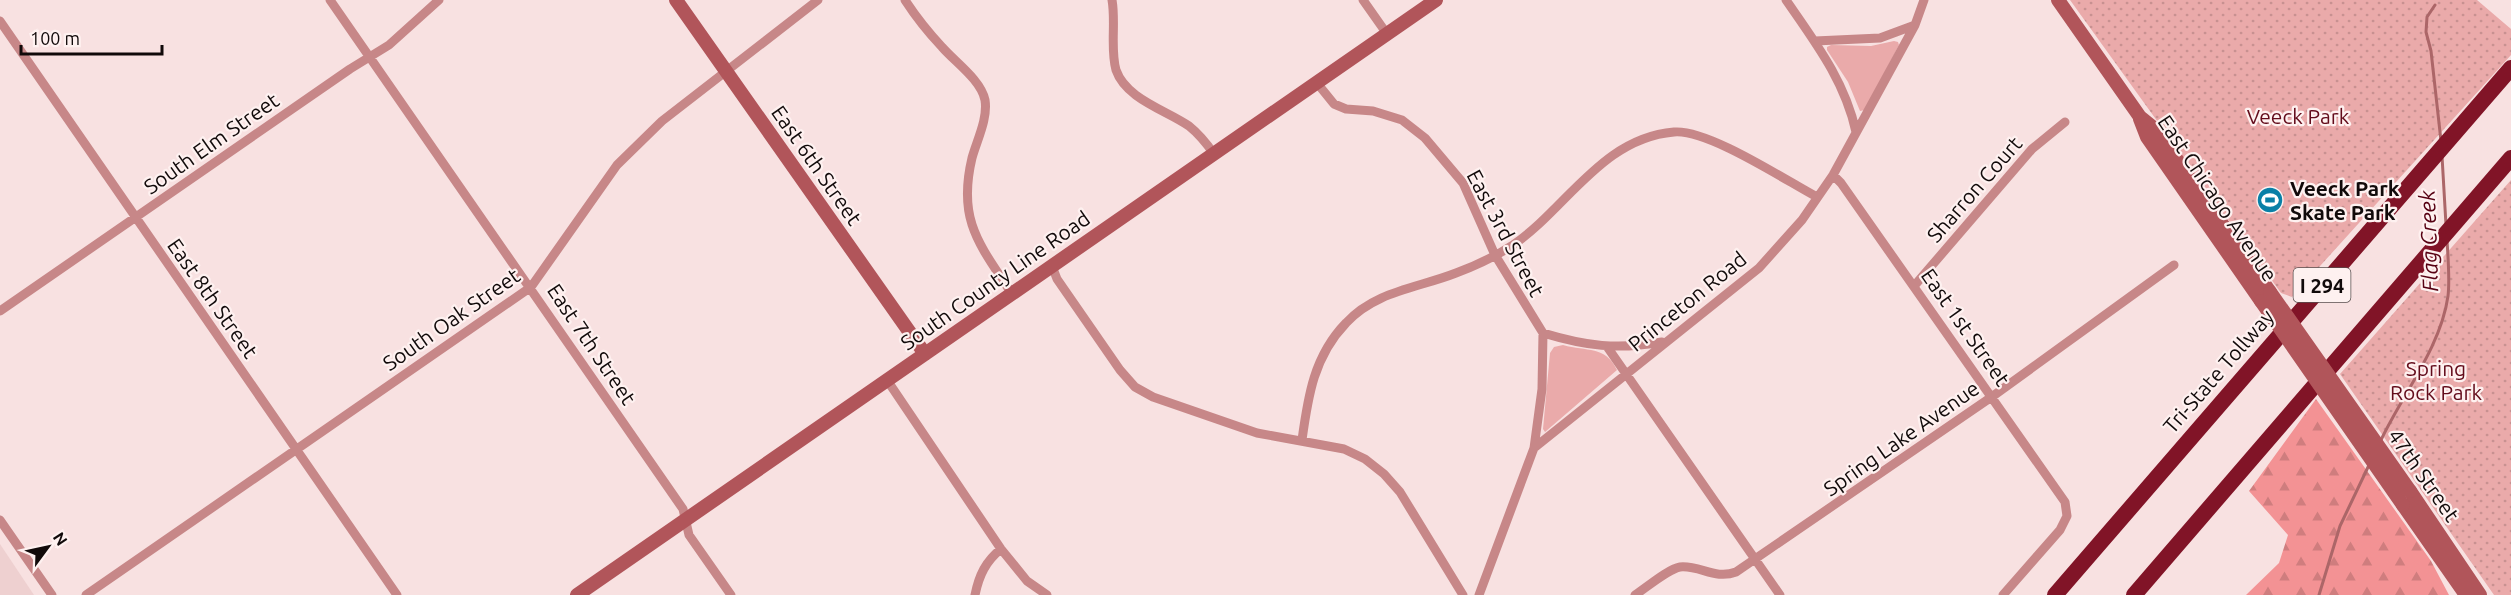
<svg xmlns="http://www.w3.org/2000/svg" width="2511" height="595" font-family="Ubuntu,sans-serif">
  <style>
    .built { fill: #eed0d0 }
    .green { fill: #eaaaaa }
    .forest { fill: url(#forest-firs) }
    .park { fill: url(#park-dots) }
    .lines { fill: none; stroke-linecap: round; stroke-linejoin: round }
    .stream { stroke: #ac6668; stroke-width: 3 }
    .street { stroke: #c78788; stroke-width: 9 }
    .secondary { stroke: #b1555a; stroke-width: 14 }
    .highway { stroke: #811427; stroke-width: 16 }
    .secondary-bridge { stroke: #b1555a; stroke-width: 14 }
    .labels { text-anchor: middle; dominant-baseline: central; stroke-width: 4.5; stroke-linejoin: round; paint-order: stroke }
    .shield { fill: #fef1f0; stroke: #584f4f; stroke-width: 1.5 }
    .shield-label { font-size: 20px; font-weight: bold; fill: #110a0a }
    .park-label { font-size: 21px; fill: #630c1b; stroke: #fef1f0 }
    .street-label { font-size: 21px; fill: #110a0a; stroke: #fef1f0 }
    .poi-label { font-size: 21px; font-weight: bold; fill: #110a0a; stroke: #fef1f0; text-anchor: start }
    .water-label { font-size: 22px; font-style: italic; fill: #570012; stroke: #fef1f0 }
  </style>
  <defs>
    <pattern id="forest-firs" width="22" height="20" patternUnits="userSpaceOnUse" patternTransform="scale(1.5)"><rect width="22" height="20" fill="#f39294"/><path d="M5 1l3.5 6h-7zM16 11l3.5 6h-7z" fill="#cf7d7e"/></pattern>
    <pattern id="park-dots" width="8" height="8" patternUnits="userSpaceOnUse" patternTransform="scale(1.5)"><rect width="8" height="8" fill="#eaaaaa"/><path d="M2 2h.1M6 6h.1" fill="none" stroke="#c89191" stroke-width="1.8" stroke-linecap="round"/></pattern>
  </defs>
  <rect width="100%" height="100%" fill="#f8e1e1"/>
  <!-- built -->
  <path class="built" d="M0 544 34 595H0Z"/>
  <!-- green -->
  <path class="green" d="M1894 41 1898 42 1899 45 1865 110 1860 111 1848 82 1827 50V47L1831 45 1871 46Z
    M1563 345C1587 352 1605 345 1617 370L1545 432 1543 429 1550 353 1554 347Z"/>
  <!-- forest -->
  <path class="forest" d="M2316 399 2431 561 2449 595H2246L2279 563 2288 535 2249 491Z"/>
  <!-- park -->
  <path class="park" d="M2070 0H2477L2511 29V55L2292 297 2281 293Z
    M2511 180V595H2494L2340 374Z"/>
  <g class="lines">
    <!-- stream -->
    <path class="stream" d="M2435 5 2427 17 2426 32 2431 51 2441 141
      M2442 156 2446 225
      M2381 440C2402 395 2441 347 2448 296 2450 279 2448 258 2447 240
      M2319 595 2340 526 2369 465"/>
    <!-- street -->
    <path class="street" d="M330 0 683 509 689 535 731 595
      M905 0C916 17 928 32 942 47 955 62 981 80 985 100 988 119 977 140 972 158 957 221 980 245 1012 294
      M1112 0C1116 22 1110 49 1116 70 1126 99 1166 110 1189 126 1199 134 1207 144 1214 154
      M1363 0 1387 34
      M1786 0C1815 42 1845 81 1856 132
      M0 21 397 595
      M1815 41 1880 38 1915 25 1924 0
      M1317 83 1334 104 1346 109 1373 111 1402 120 1425 138 1463 183 1495 255 1543 333 1542 389 1534 448
      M1833 175 1841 183 2065 502 2067 516 2060 530 2003 595
      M1052 266 1057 279 1120 370 1135 387 1153 397 1257 433 1344 449 1365 459 1384 474 1400 492 1463 595
      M1915 285 2032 149 2065 122
      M0 311 350 69 389 45 439 0
      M1543 333C1586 346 1617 350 1662 342
      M1608 348 1780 595
      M887 380 1001 549 1027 581 1047 595
      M1302 440C1308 396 1314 356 1346 323 1375 291 1418 288 1456 273 1475 266 1496 256 1513 245 1567 208 1602 138 1674 132 1708 129 1785 180 1817 197
      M0 520 52 595
      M86 595 531 287 617 165 662 121 818 0
      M975 595C979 575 986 561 1001 549
      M1479 595 1534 448 1759 268 1802 220 1833 175 1915 25
      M1635 595C1646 588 1668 569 1680 567 1700 565 1715 580 1736 572L1993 396 2174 265"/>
    <!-- secondary -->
    <path class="secondary" d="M676 0 925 354
      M2058 0 2140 117 2156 130 2270 292
      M2140 119 2147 137 2261 301
      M2410 491 2480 595
      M2403 505 2466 595
      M577 595 1436 0"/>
    <!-- highway -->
    <path class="highway" d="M2055 595 2511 68
      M2134 595 2511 158"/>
    <!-- secondary-bridge -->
    <path class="secondary-bridge" d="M2270 292 2410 491
      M2261 301 2403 505"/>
  </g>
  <!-- icons -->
  <defs>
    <symbol id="stadium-disc" viewBox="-11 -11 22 22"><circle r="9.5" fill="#0980a7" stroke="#fef1f0"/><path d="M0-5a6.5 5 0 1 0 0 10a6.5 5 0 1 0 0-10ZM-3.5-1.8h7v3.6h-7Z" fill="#fff"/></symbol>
  </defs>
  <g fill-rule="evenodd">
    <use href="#stadium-disc" x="2255" y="185" width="30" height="30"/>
  </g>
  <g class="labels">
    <!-- shield labels -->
    <rect class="shield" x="2293.5" y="268" width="57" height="34" rx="4.5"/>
    <g class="shield-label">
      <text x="2322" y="285">I 294</text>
    </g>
    <!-- park labels -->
    <g class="park-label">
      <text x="2298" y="116">Veeck Park</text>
      <text x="2436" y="368">Spring<tspan x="2436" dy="24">Rock Park</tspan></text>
    </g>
    <!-- street labels -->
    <g class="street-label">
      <text transform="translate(211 143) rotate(-35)">South Elm Street</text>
      <text transform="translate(817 165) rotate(55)">East 6th Street</text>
      <text transform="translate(1974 189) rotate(-49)">Sharron Court</text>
      <text transform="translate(2218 198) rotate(56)">East Chicago Avenue</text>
      <text transform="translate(1506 233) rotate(62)">East 3rd Street</text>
      <text transform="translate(995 280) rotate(-35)">South County Line Road</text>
      <text transform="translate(213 298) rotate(55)">East 8th Street</text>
      <text transform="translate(1687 301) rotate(-39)">Princeton Road</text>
      <text transform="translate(451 319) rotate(-35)">South Oak Street</text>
      <text transform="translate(1966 327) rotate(55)">East 1st Street</text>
      <text transform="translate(592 344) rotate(56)">East 7th Street</text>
      <text transform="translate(2218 371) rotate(-49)">Tri-State Tollway</text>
      <text transform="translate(1901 438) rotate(-35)">Spring Lake Avenue</text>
      <text transform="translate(2424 475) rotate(55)">47th Street</text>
    </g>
    <!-- poi labels -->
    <g class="poi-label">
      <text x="2290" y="188">Veeck Park<tspan x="2290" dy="24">Skate Park</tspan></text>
    </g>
    <!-- water labels -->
    <g class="water-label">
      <text transform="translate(2428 241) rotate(-92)">Flag Creek</text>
    </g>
  </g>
  <!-- north arrow -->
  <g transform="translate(48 547) rotate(57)" stroke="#fef1f0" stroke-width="4.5" paint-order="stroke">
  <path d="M0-4.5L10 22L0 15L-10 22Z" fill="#110a0a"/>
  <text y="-9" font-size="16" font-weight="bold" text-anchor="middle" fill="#110a0a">N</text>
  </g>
  <!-- scale -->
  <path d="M21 45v9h141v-9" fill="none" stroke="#110a0a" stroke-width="3"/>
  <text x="30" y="45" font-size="18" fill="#110a0a" stroke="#fef1f0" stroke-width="4.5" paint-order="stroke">100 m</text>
</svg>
